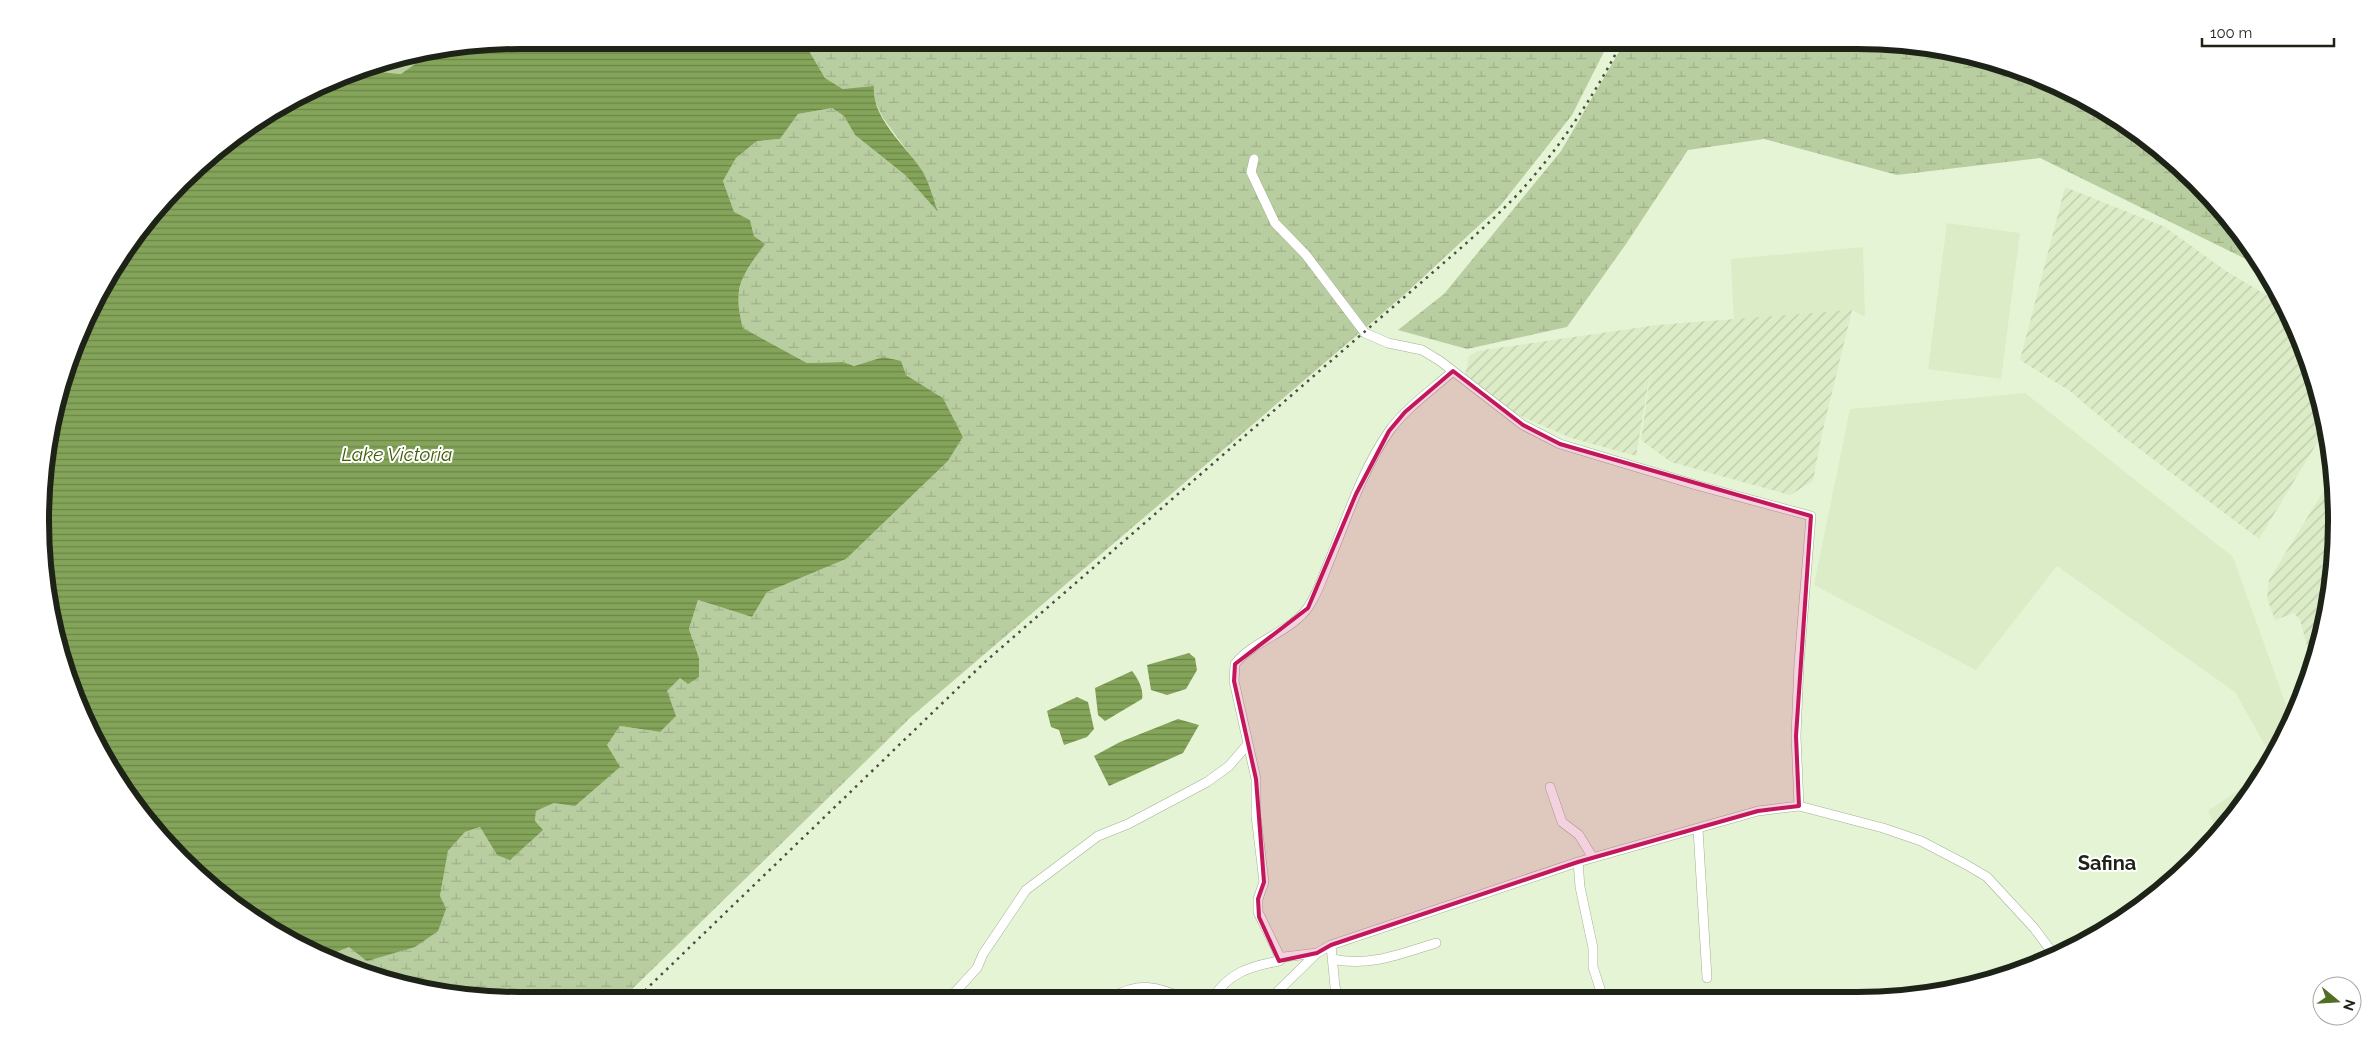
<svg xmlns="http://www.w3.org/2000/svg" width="2377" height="1041" font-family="Raleway,sans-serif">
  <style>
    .built { fill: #dbecc7 }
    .industrial { fill: url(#industrial-furrows) }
    .wetland { fill: url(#wetland-marsh) }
    .water { fill: url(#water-rules) }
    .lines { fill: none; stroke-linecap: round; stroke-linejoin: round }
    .minor-casing { stroke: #a3b094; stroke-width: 10 }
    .minor { stroke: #fff; stroke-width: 9 }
    .rail { stroke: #495041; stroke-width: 2.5; stroke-dasharray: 2.5 5; stroke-linecap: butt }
    .marked { fill: #c2185b; fill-opacity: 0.2; stroke: #c2185b; stroke-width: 4; stroke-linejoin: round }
    .labels { text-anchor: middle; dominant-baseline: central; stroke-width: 4; stroke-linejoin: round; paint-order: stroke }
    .water-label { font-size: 19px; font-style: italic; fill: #415e08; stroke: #fff }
    .quarter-label { font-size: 20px; font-weight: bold; fill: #1e2318; stroke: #fff }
    .rim { fill: none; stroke: #1e2318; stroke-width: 6 }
  </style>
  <defs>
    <pattern id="industrial-furrows" width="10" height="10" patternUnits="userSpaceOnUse" patternTransform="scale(1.25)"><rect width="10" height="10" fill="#dbecc7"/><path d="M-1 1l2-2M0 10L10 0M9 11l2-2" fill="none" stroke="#bccaaa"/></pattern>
    <pattern id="wetland-marsh" width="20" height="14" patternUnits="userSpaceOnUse" patternTransform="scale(1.25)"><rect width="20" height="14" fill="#b9cea0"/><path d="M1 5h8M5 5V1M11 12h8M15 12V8" fill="none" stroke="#9fb189"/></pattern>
    <pattern id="water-rules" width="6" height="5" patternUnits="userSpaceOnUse" patternTransform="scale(1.25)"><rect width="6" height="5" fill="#84a459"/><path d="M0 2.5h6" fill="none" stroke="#6b8549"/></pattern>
  </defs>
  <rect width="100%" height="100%" fill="#e6f4d6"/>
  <!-- built -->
  <path class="built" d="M1947 223 2020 233 2001 379 1928 369Z
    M1863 247 1865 317 1852 310 1734 325 1731 259Z
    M2025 393 2233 557 2290 716 2270 754 2235 692 2057 566 1976 670 1814 585 1850 409Z
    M2256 778 2238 813 2218 833 2208 811Z"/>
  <!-- industrial -->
  <path class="industrial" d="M2065 187 2165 227 2226 271 2288 308 2321 396 2326 428 2259 539 2125 438 2070 391 2020 360Z
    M1852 310 1821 438 1813 481 1790 495 1671 462 1641 440 1653 356 1636 456 1571 438 1514 413 1465 376 1469 357 1477 351 1657 325Z
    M2334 474 2336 489 2333 584 2313 667 2300 620 2294 613 2275 620 2267 598 2269 580Z"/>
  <!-- wetland -->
  <path class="wetland" d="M806 40H1610L1572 115 1500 206 1405 294 911 717 620 1001H520L366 975 325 957 349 947 440 896 448 851 465 832 480 827 497 855 535 821 536 811 554 803 607 745 620 726 660 732 667 691 699 658 689 629 698 600 752 617 767 592 846 559 948 461 963 437 943 398 906 375 883 357 854 366 843 362 807 363 743 328 736 303 744 271 764 244 754 236 750 220 734 213 723 181 736 158 757 141 780 139 798 114 832 108 844 116 855 135 905 175 937 211 922 171 883 118 873 98 843 89 825 78 805 44Z
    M1626 40H1857L2011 66 2097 105 2174 159 2238 228 2262 267 2040 158 1897 175 1764 139 1688 150 1626 244 1567 327 1467 349 1398 330 1444 294 1561 151Z
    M428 55 402 74 360 70 353 72 366 66Z"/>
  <!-- water -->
  <path class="water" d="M521 40H806L805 44 825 78 843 89 874 86C871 117 904 144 921 169 929 181 933 199 938 212L905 175 855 135 844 116 832 108 798 114 780 139 757 141 736 158 723 181 734 212 750 220 754 236 765 244C741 276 732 288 743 328L807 363 843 362 854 366 883 357 901 361 906 375 943 398 963 437 948 461 846 559 767 592 752 617 698 600 689 629 699 658V677L688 684 680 678 667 691 676 716 660 732 620 726 607 745 620 767 575 806 554 803 536 811 535 821 543 830 510 860 497 855 480 827 465 832 448 851 440 896 446 909 438 931 415 947 367 961 349 947 325 957 280 936 204 882 104 760 49 614 40 520 49 427 104 281 204 159 281 104 353 72 360 70 401 74 428 55Z
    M1189 653 1195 658 1197 670 1186 689 1167 695 1151 690 1147 665Z
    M1132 671C1138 678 1144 690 1142 699L1105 721 1098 715 1095 688Z
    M1077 697 1088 702 1094 729 1087 737 1064 745 1059 730 1051 727 1047 711Z
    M1178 719 1199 725 1183 753 1109 786 1094 756 1120 742Z"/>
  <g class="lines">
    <defs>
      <path id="minor" d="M1254 159 1251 172 1275 223 1306 255 1365 333 1388 343 1422 350 1440 361 1523 425 1560 444 1696 485 1811 516 1799 663 1796 736 1799 806
        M1550 787 1562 822 1579 835 1593 858
        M1698 829 1707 978
        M1578 862 1580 887 1593 948V967L1603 998
        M1331 945 1335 987 1340 999
        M1317 953 1284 957 1279 961V955L1258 912V899L1264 882 1256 816V779L1234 681 1235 664C1255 639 1292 632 1309 606 1319 591 1324 573 1331 557 1348 515 1363 468 1390 430 1407 407 1432 390 1453 371
        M1332 959C1370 967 1400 954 1436 943
        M1110 999C1138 981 1157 986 1186 999
        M1213 999C1227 973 1251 966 1279 961
        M1270 999 1317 953 1331 945 1578 862 1758 811 1799 806 1883 828 1921 841 1965 864 1987 877 2034 928 2055 956
        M948 1000 977 968 983 954 1026 890 1098 836 1128 824 1207 782 1229 766 1248 744"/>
    </defs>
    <!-- minor casing -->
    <use href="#minor" class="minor-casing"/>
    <!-- minor -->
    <use href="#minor" class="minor"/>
    <!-- rail -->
    <path class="rail" d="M634 1001 986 661 1462 247C1481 230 1500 213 1518 194 1560 148 1594 96 1623 40"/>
  </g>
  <!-- marked area -->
  <path class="marked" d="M1453 371 1523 425 1560 444 1811 516 1796 736 1799 806 1758 811 1578 862 1331 945 1317 953 1279 961 1259 917 1258 899 1264 882 1256 779 1234 681 1235 664 1308 608 1356 494 1389 431 1405 412Z"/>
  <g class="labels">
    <!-- water labels -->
    <g class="water-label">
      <text x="397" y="454">Lake Victoria</text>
    </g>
    <!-- quarter labels -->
    <g class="quarter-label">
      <text x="2107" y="863">Safina</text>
    </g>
  </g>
  <!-- crop -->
  <path d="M0 0H2377V1041H0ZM520 49H1857A471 471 0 0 1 2328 520V521A471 471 0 0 1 1857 992H520A471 471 0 0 1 49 521V520A471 471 0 0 1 520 49Z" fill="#fff" fill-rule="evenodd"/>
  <path class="rim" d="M520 49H1857A471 471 0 0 1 2328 520V521A471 471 0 0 1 1857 992H520A471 471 0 0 1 49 521V520A471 471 0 0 1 520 49Z"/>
  <!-- north arrow -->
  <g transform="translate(2337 1001) rotate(108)"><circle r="24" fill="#ffffff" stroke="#a5a7a3"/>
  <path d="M0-4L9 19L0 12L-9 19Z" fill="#516f23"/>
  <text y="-8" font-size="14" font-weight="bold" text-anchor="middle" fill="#1e2318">N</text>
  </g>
  <!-- scale -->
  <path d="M2202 38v8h132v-8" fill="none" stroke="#1e2318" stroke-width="2.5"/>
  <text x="2210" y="38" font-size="15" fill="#1e2318" stroke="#ffffff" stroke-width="4" paint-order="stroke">100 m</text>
</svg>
